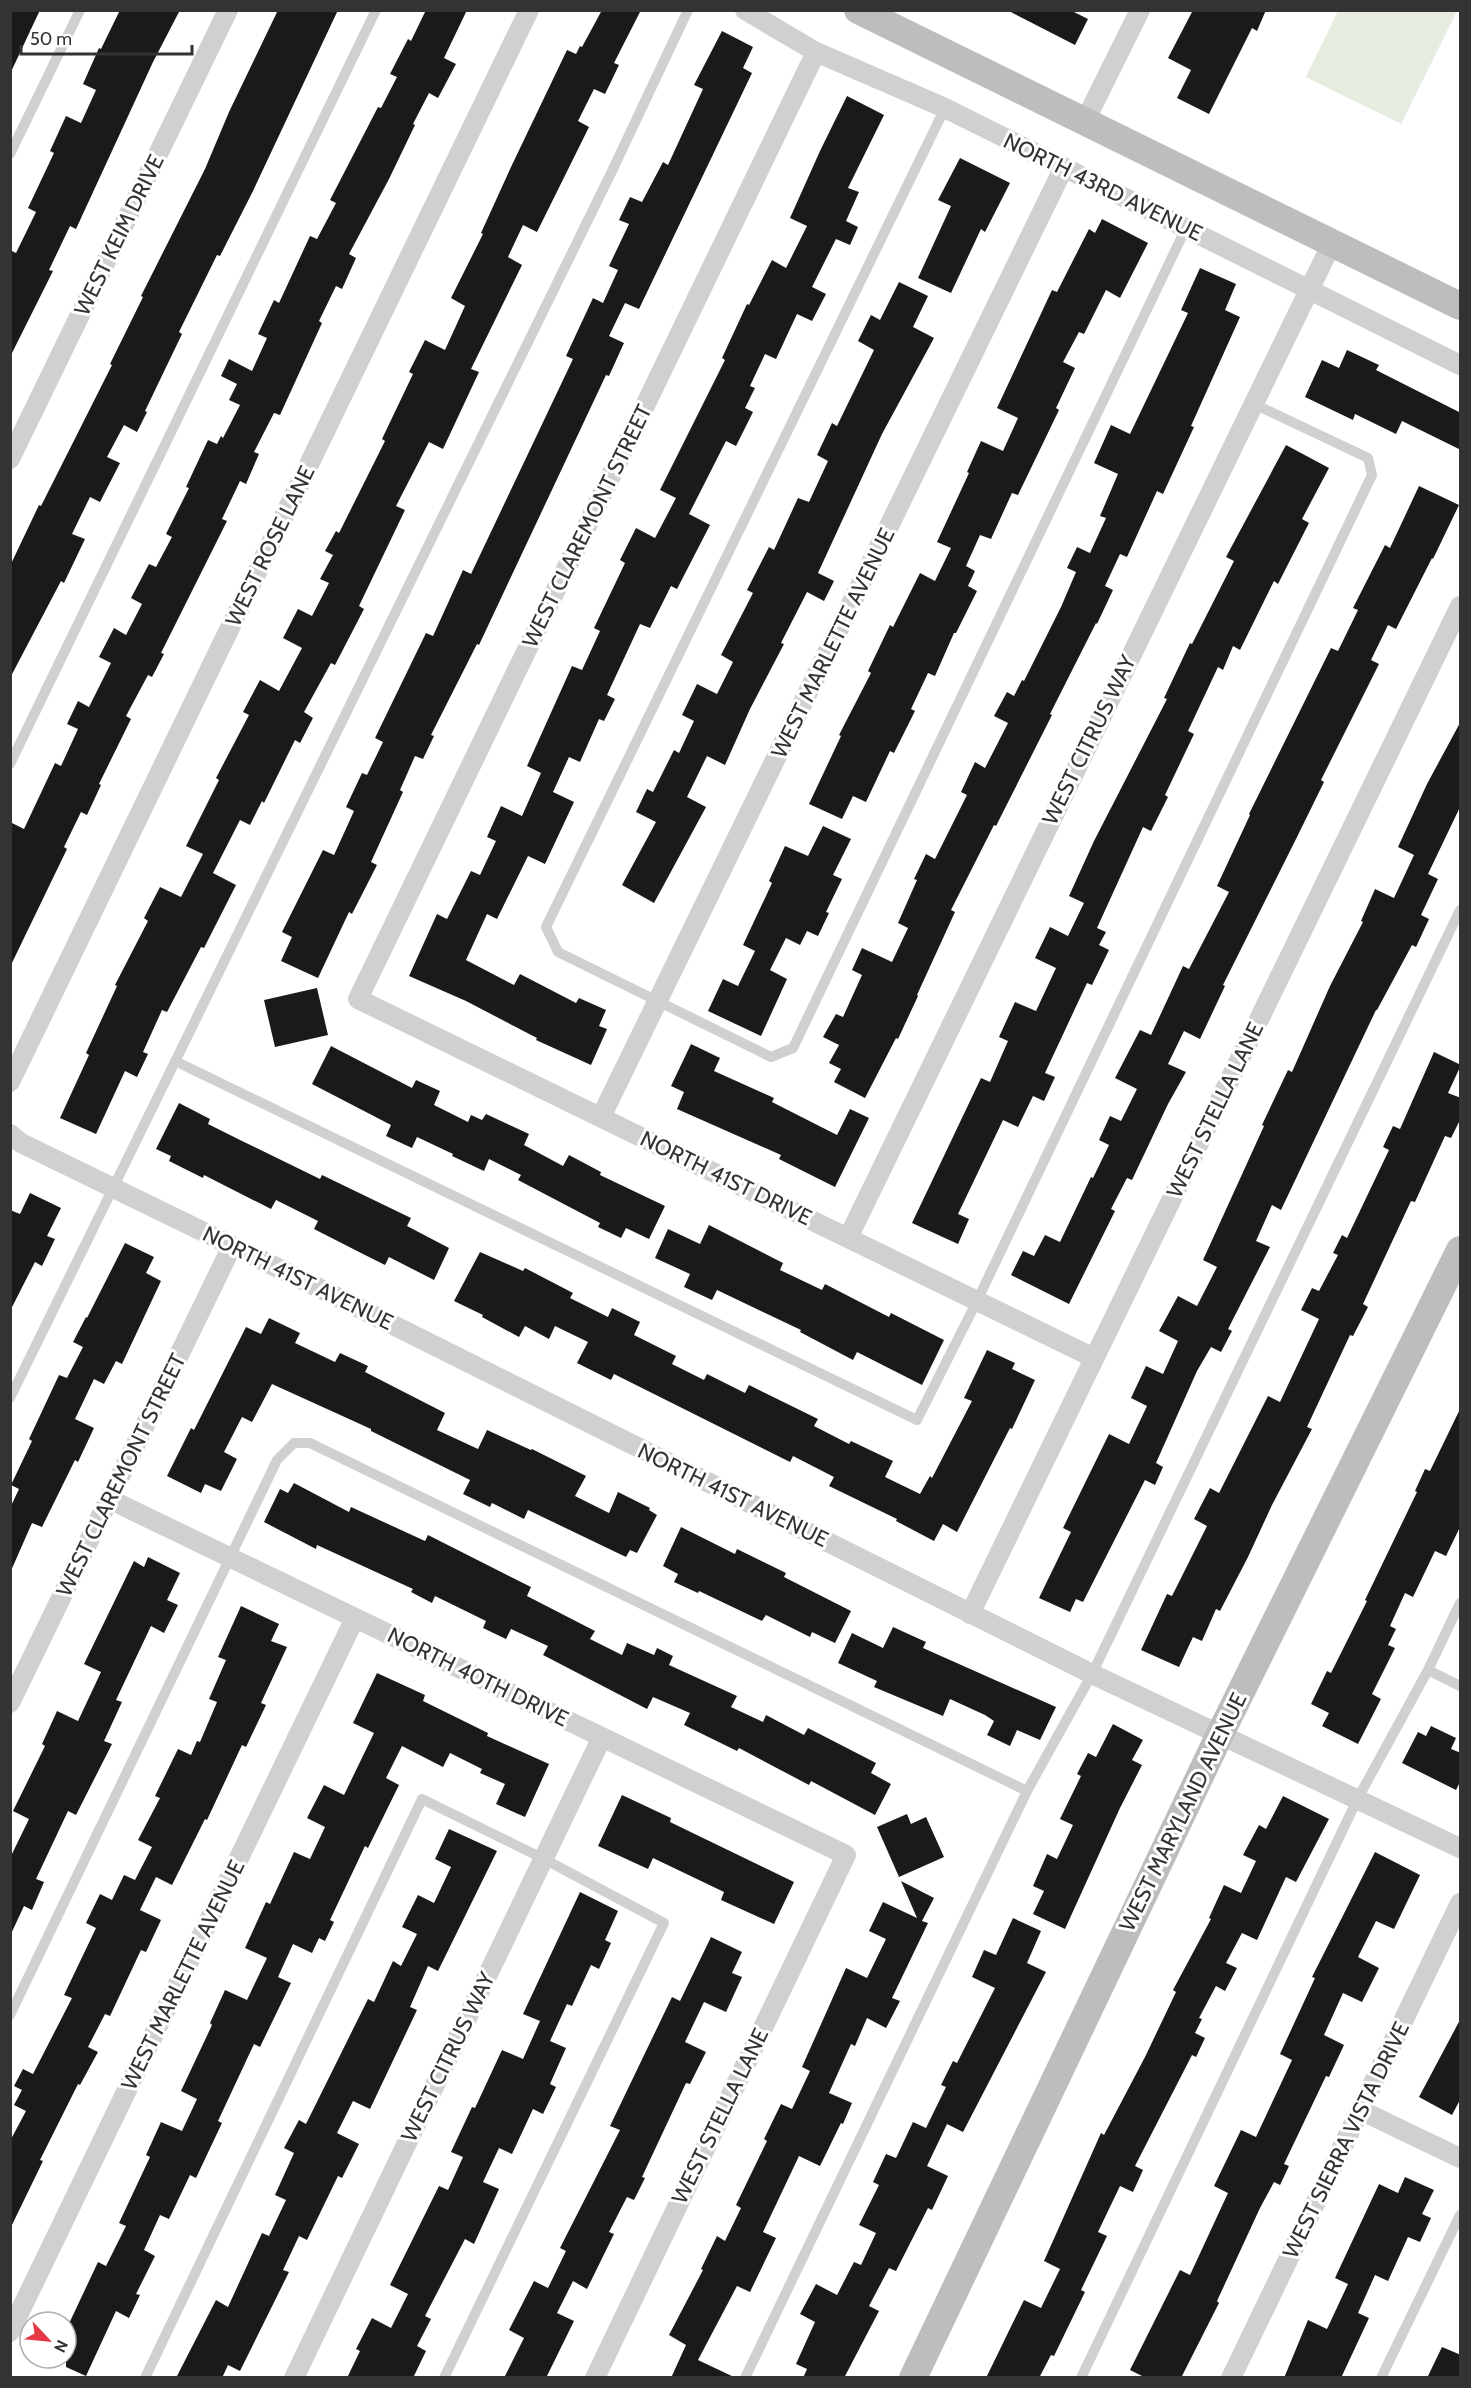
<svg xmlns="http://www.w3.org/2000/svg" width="1471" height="2388" font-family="Cabin,sans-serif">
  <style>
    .green { fill: #e6ecdf }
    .building { fill: #1a1a1a }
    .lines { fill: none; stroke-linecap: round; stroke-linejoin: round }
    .lane { stroke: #d0d0d0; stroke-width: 10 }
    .street { stroke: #d0d0d0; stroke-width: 20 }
    .secondary { stroke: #bdbdbd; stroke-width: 28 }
    .labels { text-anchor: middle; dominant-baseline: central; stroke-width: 6; stroke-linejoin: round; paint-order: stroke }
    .street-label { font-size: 22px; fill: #333; stroke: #fff }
  </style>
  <rect width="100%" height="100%" fill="#fff"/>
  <!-- green -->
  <path class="green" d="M1338 11H1457L1401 124 1306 77Z"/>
  <!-- building -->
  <path class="building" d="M10 10H40L10 74Z
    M120 10H180L153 62 76 229 70 226 49 270 53 271 10 357V250L16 253 36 212 28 208 54 153 50 151 66 116 81 123 96 90 83 84 99 48 101 49Z
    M278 10H338L253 191 220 256 217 255 179 332 182 334 145 411 147 412 137 432 124 425 107 457 120 463 100 502 90 497 72 534 85 539 64 583 61 581 10 678V566L39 505 41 506 112 365 110 364 143 297 141 296 205 169 229 112Z
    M426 10H467L444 58 456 64 438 98 429 93 413 124 415 125 389 179 349 254 356 258 342 289 336 286 319 321 322 323 280 415 274 413 254 452 259 454 246 484 240 481 222 519 227 521 161 653 164 654 152 677 148 675 126 716 131 719 99 784 101 785 87 815 81 812 64 847 67 849 10 967V822L24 829 55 763 61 766 78 729 67 724 78 701 89 707 111 663 99 657 114 628 126 635 142 604 131 598 149 564 156 567 172 537 166 534 189 488 186 487 208 440 217 444 221 436 223 438 240 405 229 400 237 384 221 376 229 359 252 371 267 338 258 334 274 300 279 303 310 236 317 239 336 203 330 200 378 107 381 108 397 77 390 74 408 39 411 41Z
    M602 10H641L614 63 619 65 605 94 594 89 578 121 589 127 537 232 523 225 508 257 522 265 471 369 479 372 443 449 429 442 396 506 405 510 359 606 364 609 335 665 331 663 304 712 313 718 300 743 295 740 264 803 262 801 250 825 240 820 213 873 236 885 204 948 201 947 167 1012 162 1010 143 1052 148 1054 137 1077 125 1071 96 1134 60 1118 89 1055 86 1053 117 986 115 985 148 921 144 918 160 887 181 897 203 854 186 846 219 780 216 778 249 715 243 712 260 680 279 691 302 648 283 638 298 609 312 616 329 583 320 579 333 555 325 551 336 531 339 533 385 441 382 439 413 374 409 372 425 340 445 350 465 306 451 298 483 234 481 233 511 167 567 50 576 54 580 46 582 47Z
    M1007 10H1070L1088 19 1075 45Z
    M1193 10H1266L1257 31 1252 28 1209 114 1177 98 1191 70 1168 58Z
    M722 31 753 47 743 68 752 73 639 309 625 303 609 336 624 343 609 376 606 375 479 645 477 644 431 735 434 736 423 759 415 756 400 790 403 792 371 862 377 865 352 914 349 912 318 978 281 961 292 937 282 932 323 850 334 855 354 811 346 807 362 773 367 775 383 742 375 738 426 633 433 636 463 570 471 574 573 359 566 356 593 298 603 303 618 270 609 266 629 224 619 220 630 197 642 202 663 162 668 165 703 89 694 85Z
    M847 96 884 115 848 188 859 192 846 221 858 227 850 245 836 239 812 287 826 294 812 321 797 314 776 359 765 354 750 386 755 388 745 408 753 412 736 446 726 441 689 514 710 525 677 589 671 586 650 628 640 624 607 695 615 699 604 721 599 719 580 762 569 757 553 792 574 802 545 864 528 856 497 919 487 914 466 960 514 985 520 974 576 1003 579 998 606 1010 599 1026 607 1029 591 1065 536 1040 537 1038 466 1001 409 976 437 914 447 919 471 871 480 875 496 841 487 837 501 806 522 816 541 773 527 766 572 666 582 670 600 631 594 628 625 563 620 560 636 528 655 538 676 498 660 490 725 360 722 358 747 304 749 305 772 260 786 268 807 226 790 218 820 151Z
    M960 158 1010 183 985 232 981 229 951 293 918 278 951 206 938 200Z
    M1102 219 1148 243 1120 298 1106 290 1084 334 1079 332 1063 362 1075 368 1056 408 1059 410 1018 495 1012 493 991 539 980 535 966 566 975 571 968 586 977 591 956 633H954L935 676 928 673 911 709 915 711 894 753 890 751 866 802 853 796 842 819 809 804 841 736 839 735 871 673 868 671 890 625 893 627 920 573 935 581 951 548 937 542 969 473 967 472 981 441 1003 451 1018 418 997 408 1052 290 1057 292 1089 229 1095 233Z
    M1200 268 1236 284 1225 310 1240 317 1191 426 1194 427 1163 494 1157 491 1127 557 1120 554 1105 586 1113 590 1097 624 1096 623 1050 714 1052 715 996 826 994 825 951 910 955 912 917 995 918 996 898 1039 896 1038 865 1098 834 1082 841 1069 829 1063 839 1045 823 1037 836 1014 843 1017 862 975 852 970 862 948 892 962 908 928 898 923 917 880 914 879 926 854 935 859 967 795 961 792 975 762 985 768 1008 723 994 716 1007 692 1014 696 1022 680 1024 681 1061 607 1076 572 1067 568 1077 547 1090 553 1106 518 1100 516 1118 474 1094 463 1111 425 1130 434 1188 313 1181 310Z
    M899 282 928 296 913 327 934 338 882 434 818 573 834 581 824 601 807 592 781 643 784 644 750 709 725 765 707 756 687 797 706 807 654 903 622 885 656 822 636 812 647 789 653 792 674 750 679 753 694 721 682 715 697 684 717 694 733 662 721 655 753 593 747 590 769 547 774 550 798 498 809 502 828 461 817 455 832 423 837 426 874 350 858 341 871 315 880 320Z
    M1347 350 1379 365 1376 370 1461 413V450L1402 421 1396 434 1355 414 1353 420 1305 397 1322 360 1339 368Z
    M1286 445 1329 468 1302 519 1309 523 1278 584 1274 581 1240 650 1233 646 1223 670 1218 667 1188 731 1194 734 1165 795 1168 797 1151 831 1143 827 1097 928 1106 932 1099 945 1109 950 1092 985 1087 983 1045 1073 1055 1077 1044 1101 1033 1096 1018 1127 1003 1120 958 1214 969 1219 958 1244 912 1223 981 1078 990 1082 1008 1041 999 1037 1015 1002 1036 1011 1056 968 1035 958 1050 927 1068 936 1084 903 1069 896 1094 841 1167 699 1164 698 1190 643 1192 644 1234 561 1226 557Z
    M1419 486 1459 505 1433 559 1432 558 1396 629 1388 625 1371 660 1379 664 1321 780 1324 782 1297 837 1223 985 1225 986 1200 1039 1184 1031 1168 1064 1186 1072 1168 1104 1132 1180 1127 1178 1111 1209 1115 1211 1069 1304 1011 1275 1023 1251 1034 1256 1045 1235 1060 1242 1091 1177 1093 1178 1109 1145 1099 1140 1110 1116 1121 1121 1137 1089 1115 1078 1140 1030 1151 1035 1183 966 1189 969 1229 892 1217 886 1250 815 1249 814 1331 648 1338 651 1358 610 1353 608 1385 545 1390 548Z
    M1461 721V805L1428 874 1438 879 1421 915 1429 919 1416 947 1412 945 1377 1010H1376L1281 1210 1272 1205 1256 1241 1270 1247 1228 1329 1232 1331 1221 1352 1211 1347 1197 1371 1156 1463 1163 1467 1155 1485 1145 1480 1083 1602 1076 1599 1070 1612 1039 1598 1071 1532 1063 1528 1109 1434 1129 1444 1147 1406 1131 1398 1146 1366 1163 1374 1178 1341 1159 1331 1178 1296 1197 1306 1217 1267 1203 1260 1264 1126 1262 1125 1288 1070 1292 1072 1330 986 1363 922 1361 921 1375 889 1394 898 1414 855 1398 847 1427 784Z
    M823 826 851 839 833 875 842 879 826 912 829 913 818 936 807 931 800 945 786 938 770 970 787 979 761 1036 708 1011 723 979 738 986 755 951 743 945 772 883 769 881 785 846 808 856Z
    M317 988 328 1035 275 1047 264 1000Z
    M691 1044 720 1058 714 1071 774 1098 772 1102 837 1135 850 1109 869 1118 835 1187 779 1159 781 1155 677 1109 684 1092 671 1086Z
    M331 1046 412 1088 416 1080 440 1091 434 1105 468 1122 471 1115 482 1120 486 1114 529 1134 524 1145 563 1166 569 1155 601 1172 600 1175 665 1206 649 1239 626 1228 621 1238 598 1227 600 1223 518 1180 521 1175 489 1159 484 1171 452 1156 453 1154 417 1137 412 1148 386 1136 391 1125 312 1084Z
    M1434 1052 1461 1065 1448 1093 1461 1098V1118L1451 1138 1445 1136 1415 1202 1411 1201 1363 1304 1368 1307 1353 1336 1350 1335 1307 1427 1312 1429 1272 1505 1248 1557 1220 1611 1216 1609 1202 1641 1193 1637 1179 1667 1141 1650 1167 1594 1172 1596 1207 1526 1194 1519 1210 1488 1219 1493 1268 1396 1280 1402 1319 1319 1301 1310 1312 1288 1319 1291 1338 1255 1333 1253 1342 1235 1347 1238 1389 1150 1383 1147 1393 1126 1400 1129Z
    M179 1103 210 1119 208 1124 240 1140 320 1179 322 1175 411 1218 407 1226 449 1248 434 1280 389 1257 385 1265 363 1254 314 1229 318 1221 276 1200 271 1209 204 1175 203 1178 169 1161 171 1156 156 1149Z
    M30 1193 61 1208 47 1236 55 1239 42 1266 35 1262 10 1311V1210L20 1214Z
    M709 1225 783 1263 780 1270 822 1290 825 1284 889 1317 891 1313 944 1340 922 1385 857 1352 853 1360 800 1332 801 1330 717 1290 712 1300 684 1287 690 1274 655 1258 668 1229 700 1244Z
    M125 1243 154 1257 146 1273 161 1281 122 1364 116 1361 104 1384 94 1379 75 1419 94 1428 78 1462 75 1460 42 1527 32 1523 10 1573V1508L19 1489 11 1485 32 1441 29 1439 59 1375 67 1378 83 1347 73 1342 86 1317 87 1318Z
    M480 1252 523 1271 525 1268 573 1293 570 1298 608 1317 612 1308 640 1322 634 1335 676 1356 672 1364 704 1380 707 1374 745 1393 749 1385 818 1419 814 1426 849 1444 851 1441 893 1461 885 1477 920 1494 930 1476 932 1478 972 1401 964 1398 987 1350 1015 1363 1012 1369 1035 1380 1012 1429 1010 1428 957 1532 943 1524 934 1541 896 1521 897 1519 829 1486 834 1477 793 1456 790 1462 614 1374 611 1380 577 1363 588 1342 555 1326 549 1339 525 1326 519 1337 482 1317 483 1315 454 1301Z
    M269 1318 300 1333 295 1343 335 1362 340 1353 368 1366 365 1372 445 1413 437 1430 478 1449 487 1430 531 1450 532 1449 586 1476 575 1496 609 1513 618 1492 650 1508 649 1510 657 1515 637 1553 630 1550 626 1557 528 1510 524 1519 492 1503 490 1507 463 1494 470 1480 371 1431V1429L272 1384 252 1422 242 1417 224 1452 237 1459 221 1491 205 1484 201 1493 167 1476 191 1428 194 1430 246 1327 261 1334Z
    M1461 1407V1525L1446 1556 1435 1551 1413 1597 1405 1593 1390 1626 1396 1629 1388 1645 1395 1648 1372 1694 1381 1699 1358 1744 1322 1726 1329 1713 1311 1704 1327 1671 1331 1673 1367 1601 1365 1600 1417 1492 1415 1491 1425 1469 1430 1471Z
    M294 1483 349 1512 351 1507 425 1541 428 1535 531 1587 527 1596 595 1631 590 1639 622 1655 627 1643 654 1655 657 1648 673 1656 669 1665 737 1696 731 1707 763 1722 766 1715 804 1735 808 1728 876 1763 871 1773 891 1784 875 1815 811 1781 809 1785 739 1748 737 1751 684 1725 690 1713 653 1697 647 1709 543 1655 548 1646 511 1629 506 1639 483 1628 486 1621 435 1596 432 1603 411 1592 413 1589 317 1545 316 1549 264 1522 280 1489 288 1493Z
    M681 1527 735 1554 737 1549 786 1573 784 1577 851 1611 835 1643 812 1632 810 1637 766 1615 762 1621 699 1591 698 1593 674 1582 678 1574 663 1566Z
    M148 1557 180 1573 167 1600 178 1605 164 1633 151 1626 116 1700 122 1702 104 1741 112 1744 76 1815 68 1811 36 1879 44 1882 32 1910 24 1906 10 1936V1858L29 1819 13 1811 45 1746 42 1744 57 1711 78 1721 101 1672 84 1664 134 1561 144 1567Z
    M241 1606 279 1624 271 1641 287 1647 261 1703 266 1705 246 1747 242 1745 207 1820 205 1819 172 1885 156 1877 140 1910 161 1920 146 1952 141 1950 110 2016 105 2014 88 2047 98 2052 80 2085 78 2084 40 2160 43 2161 10 2229V2141L26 2111 14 2105 22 2090 14 2086 23 2069 33 2074 72 1998 64 1995 96 1928 86 1923 100 1894 112 1900 124 1875 135 1880 152 1847 138 1840 160 1798 155 1796 178 1749 191 1755 197 1741 200 1742 217 1702 209 1699 226 1660 218 1657Z
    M893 1627 926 1642 923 1648 1056 1707 1040 1740 1017 1730 1010 1746 987 1735 994 1721 985 1715 950 1699 943 1716 874 1687 877 1681 838 1663 852 1633 883 1648Z
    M377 1673 425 1695 423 1701 488 1733 487 1736 549 1764 525 1817 496 1804 505 1784 480 1773 482 1769 450 1753 443 1767 402 1746 386 1778 399 1785 368 1848 365 1846 330 1920 334 1922 325 1941 319 1938 312 1953 293 1944 278 1977 291 1983 260 2047 254 2044 218 2121 222 2123 196 2178 190 2175 169 2219 160 2215 144 2250 155 2256 136 2294 140 2295 129 2318 116 2311 86 2376 66 2367V2330L98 2262 106 2266 126 2226 119 2223 150 2157 146 2155 161 2122 182 2131 197 2099 181 2091 212 2025 210 2023 225 1990 247 2000 267 1958 245 1948 266 1902 270 1904 294 1852 310 1859 325 1827 307 1818 324 1785 344 1795 374 1733 353 1723Z
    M1113 1724 1143 1740 1132 1760 1142 1765 1120 1808 1065 1929 1033 1914 1044 1891 1033 1886 1047 1854 1057 1859 1073 1825 1060 1819 1081 1776 1077 1774 1088 1753 1096 1757Z
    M1431 1726 1456 1738 1451 1749 1461 1753V1780L1456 1790 1402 1763 1418 1732 1426 1736Z
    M622 1795 671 1818 670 1822 794 1882 774 1924 721 1900 724 1892 653 1858 648 1869 598 1846Z
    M1283 1796 1329 1819 1296 1882 1286 1877 1257 1940 1242 1933 1226 1963 1237 1968 1225 1991 1216 1986 1199 2018 1202 2019 1195 2033 1205 2038 1196 2057 1192 2055 1135 2166 1143 2170 1133 2192 1120 2186 1098 2232 1107 2236 1081 2290 1085 2292 1054 2356 1051 2355 1039 2378H986L1024 2300 1041 2308 1060 2269 1044 2261 1101 2133 1104 2135 1145 2057 1176 1992 1173 1990 1211 1919 1209 1918 1224 1885 1241 1893 1256 1861 1243 1855 1259 1825 1266 1829Z
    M907 1814 911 1824 926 1817 944 1857 899 1877 877 1827Z
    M449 1829 497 1851 438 1971 428 1966 410 2007 417 2010 370 2109 353 2101 337 2133 359 2144 342 2178 338 2176 307 2240 299 2236 283 2270 289 2272 240 2371 228 2365 222 2378H176L216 2300 228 2307 262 2233 269 2236 286 2200 275 2195 294 2153 284 2148 299 2120 306 2124 368 1999 374 2002 393 1961 401 1966 417 1934 402 1927 418 1895 434 1903 451 1867 435 1859Z
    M1375 1852 1420 1875 1394 1929 1376 1921 1358 1957 1379 1968 1362 2002 1343 1993 1324 2035 1344 2045 1329 2077 1326 2076 1284 2164 1289 2166 1280 2185 1274 2182 1260 2208 1217 2301 1219 2303 1181 2378H1146L1130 2370 1180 2270 1190 2275 1228 2193 1214 2186 1241 2130 1256 2137 1292 2060 1280 2054 1315 1978 1312 1977Z
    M901 1881 934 1898 922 1921 928 1923 892 1998 900 2001 886 2028 867 2018 855 2046 851 2044 829 2093 852 2103 843 2124 841 2123 820 2166 799 2156 763 2232 776 2238 750 2292 737 2286 698 2360 736 2378H671L686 2345 669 2335 703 2270 701 2269 717 2236 725 2241 741 2208 736 2205 767 2141 764 2139 781 2104 792 2109 810 2071 802 2067 846 1968 867 1978 886 1939 869 1931 883 1902 917 1918Z
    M580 1892 618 1911 605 1940 611 1943 599 1969 591 1965 572 2006 567 2004 550 2041 566 2048 550 2084 556 2087 543 2114 533 2109 512 2154 499 2148 483 2182 499 2189 474 2244 465 2239 425 2316 431 2319 417 2346 426 2351 413 2378H347L360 2351 356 2349 372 2318 391 2328 408 2294 390 2285 439 2186 448 2190 463 2157 451 2152 472 2107 475 2108 502 2050 523 2059 540 2021 523 2014Z
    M1013 1918 1041 1931 1027 1963 1046 1972 963 2132 947 2124 927 2166 948 2176 932 2210 928 2208 896 2271 889 2268 869 2306 879 2311 844 2378H803L807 2369 796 2364 815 2322 800 2314 816 2284 837 2295 854 2262 861 2265 876 2233 859 2225 879 2185 873 2182 886 2154 896 2158 913 2122 926 2128 946 2087 941 2085 953 2061 957 2063 995 1988 972 1977 984 1950 996 1955Z
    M711 1937 742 1952 732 1973 742 1977 726 2012 704 2002 685 2042 706 2052 690 2084 686 2083 642 2177 645 2178 634 2200 627 2197 609 2232 614 2234 587 2289 573 2281 557 2313 574 2321 546 2378H504L524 2338 509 2330 534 2281 548 2288 566 2251 560 2248 620 2130 610 2126 672 1997 680 2001Z
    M1461 2018V2098L1452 2115 1419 2097Z
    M1405 2177 1434 2190 1422 2214 1431 2218 1420 2242 1408 2237 1388 2281 1375 2275 1358 2313 1369 2318 1341 2378H1284L1308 2320 1327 2329 1348 2284 1335 2278 1379 2184 1398 2193Z
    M1442 2347 1461 2355V2378H1427Z"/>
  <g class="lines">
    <!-- lane -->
    <path class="lane" d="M945 108 546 927 558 952 771 1057 793 1048 1186 228
      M10 154 80 10
      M10 764 376 10
      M175 1061 917 1420 977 1301 1372 475 1368 458 1252 403
      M10 1398 613 169 688 10
      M1428 1670 1460 1686
      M10 2015 277 1460 294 1443H310L1027 1791
      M145 2378 422 1799 544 1859 664 1923 444 2378
      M745 2378 1027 1791 1092 1674 1460 910
      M1081 2378 1357 1800 1428 1670 1460 1603
      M1381 2378 1460 2215"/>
    <!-- street -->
    <path class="street" d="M745 10 816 52 945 108 1460 365
      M816 52 358 999 1094 1358
      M1085 121 1140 10
      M10 459 228 10
      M10 1082 529 10
      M601 1117 1064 167
      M10 1134 21 1143 319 1288 1092 1674 1460 1848
      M848 1238 1332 243
      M109 1499 846 1855 595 2378
      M970 1614 1460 606
      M10 1703 232 1246
      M1360 2110 1460 2158
      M10 2332 355 1618
      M294 2378 602 1737
      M1231 2378 1460 1903"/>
    <!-- secondary -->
    <path class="secondary" d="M858 10 1460 306
      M913 2378 1220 1734 1460 1250"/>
  </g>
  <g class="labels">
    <!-- street labels -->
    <g class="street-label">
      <text transform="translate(1103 187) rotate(26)">NORTH 43RD AVENUE</text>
      <text transform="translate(119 235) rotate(-64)">WEST KEIM DRIVE</text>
      <text transform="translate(587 526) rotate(-64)">WEST CLAREMONT STREET</text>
      <text transform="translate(270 546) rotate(-64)">WEST ROSE LANE</text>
      <text transform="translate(833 643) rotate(-64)">WEST MARLETTE AVENUE</text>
      <text transform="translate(1089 740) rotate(-64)">WEST CITRUS WAY</text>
      <text transform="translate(1215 1110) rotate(-64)">WEST STELLA LANE</text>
      <text transform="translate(726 1178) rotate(26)">NORTH 41ST DRIVE</text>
      <text transform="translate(298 1278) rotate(26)">NORTH 41ST AVENUE</text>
      <text transform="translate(121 1475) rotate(-64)">WEST CLAREMONT STREET</text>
      <text transform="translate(733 1495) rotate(26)">NORTH 41ST AVENUE</text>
      <text transform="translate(478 1677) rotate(26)">NORTH 40TH DRIVE</text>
      <text transform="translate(1183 1812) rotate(-64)">WEST MARYLAND AVENUE</text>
      <text transform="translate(183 1975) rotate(-64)">WEST MARLETTE AVENUE</text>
      <text transform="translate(448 2057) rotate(-64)">WEST CITRUS WAY</text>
      <text transform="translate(720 2116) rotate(-64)">WEST STELLA LANE</text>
      <text transform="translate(1346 2140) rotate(-64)">WEST SIERRA VISTA DRIVE</text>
    </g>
  </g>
  <!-- border -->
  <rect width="1471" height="2388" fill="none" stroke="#333333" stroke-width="24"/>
  <!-- north arrow -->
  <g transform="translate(48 2340) rotate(116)"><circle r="28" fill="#ffffff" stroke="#adadad" stroke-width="1.5"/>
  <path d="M0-4.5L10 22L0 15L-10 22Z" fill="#e63946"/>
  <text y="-9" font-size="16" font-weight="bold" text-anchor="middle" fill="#333333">N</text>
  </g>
  <!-- scale -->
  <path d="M21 45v9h171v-9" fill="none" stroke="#333333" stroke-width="3"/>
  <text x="30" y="45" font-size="18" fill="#333333" stroke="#ffffff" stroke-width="4.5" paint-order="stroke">50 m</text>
</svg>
